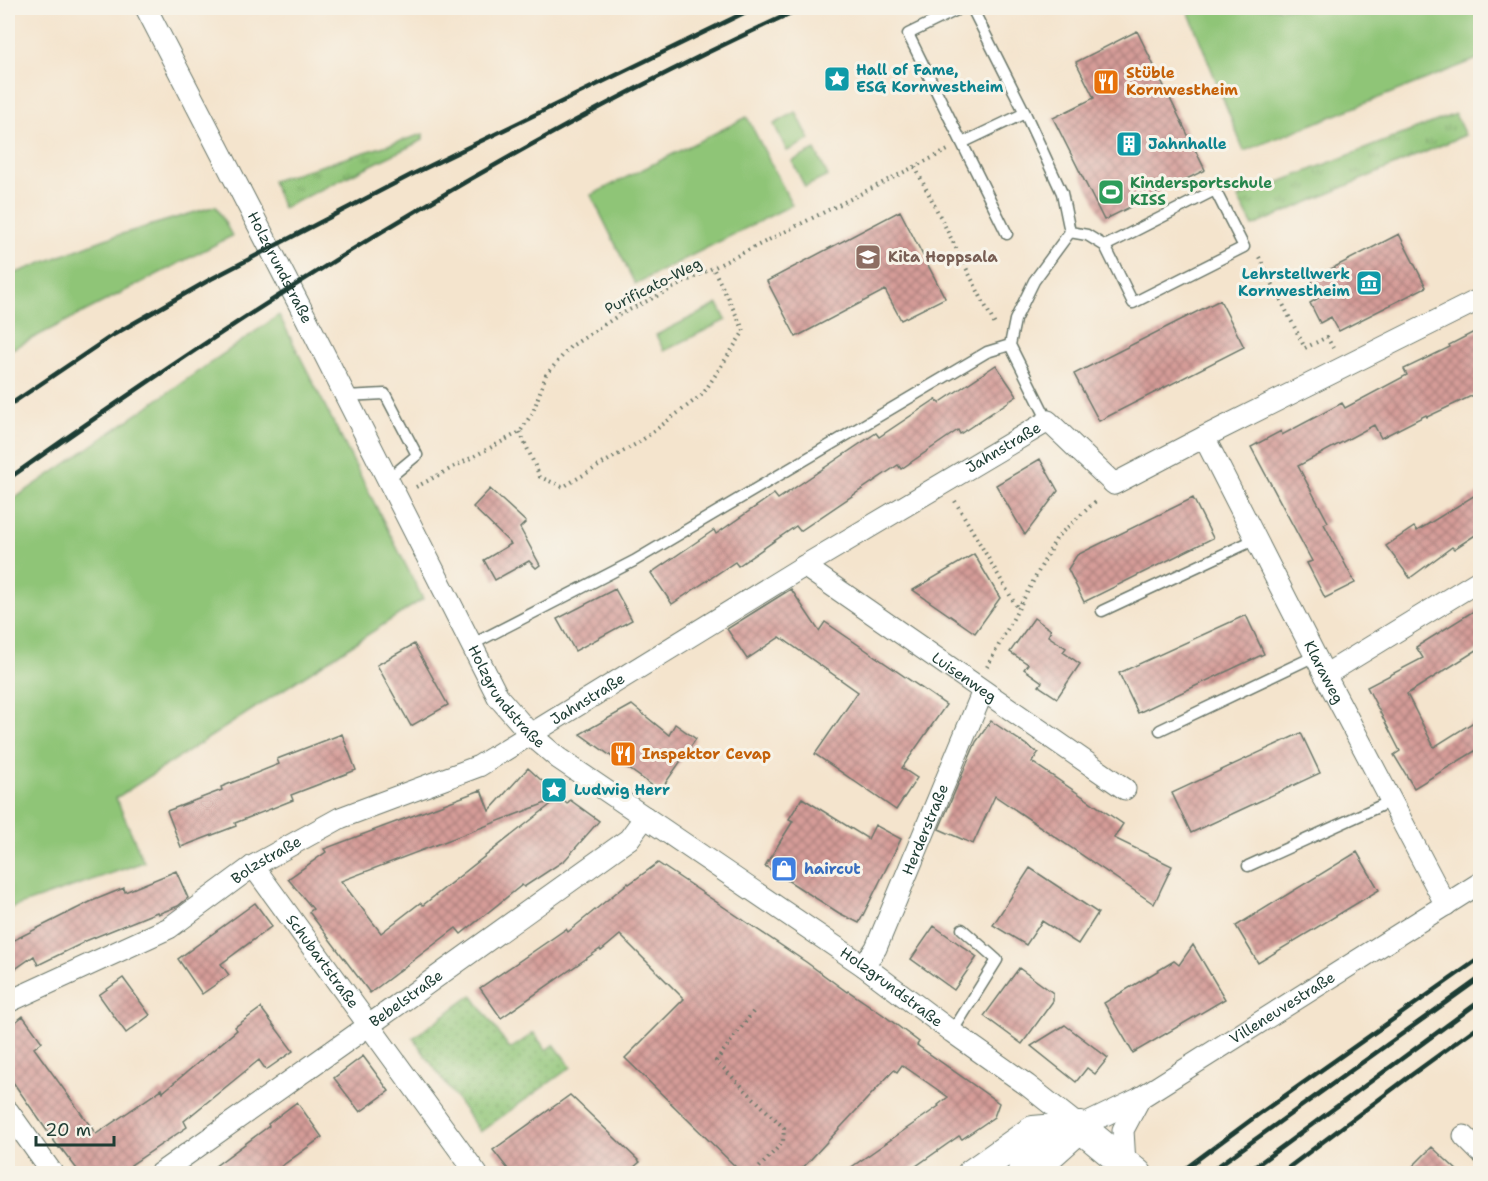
<svg xmlns="http://www.w3.org/2000/svg" width="1488" height="1181" font-family="'Shantell Sans',sans-serif">
  <style>
    .grass { fill: url(#grass-tufts); stroke: #578156; stroke-width: 1.5 }
    .park { fill: url(#park-dots); stroke: #578156; stroke-width: 1.5 }
    .garden { fill: #8fc577; stroke: #578156; stroke-width: 1.5 }
    .building { fill: url(#building-cross-hatch); fill-rule: evenodd }
    .lines { fill: none; stroke-linecap: round; stroke-linejoin: round }
    .service-casing { stroke: #6a776a; stroke-width: 13 }
    .minor-casing { stroke: #6a776a; stroke-width: 23 }
    .secondary-casing { stroke: #6a776a; stroke-width: 32 }
    .path { stroke: #6a776a; stroke-width: 4; stroke-dasharray: 1.5 4.5; stroke-linecap: butt }
    .service { stroke: #fff; stroke-width: 10 }
    .minor { stroke: #fff; stroke-width: 21 }
    .secondary { stroke: #fff; stroke-width: 30 }
    .rail { stroke: #1f3d34; stroke-width: 4.5 }
    .labels { text-anchor: middle; dominant-baseline: central; stroke-width: 6; stroke-linejoin: round; paint-order: stroke }
    .culture-label { font-size: 15px; font-weight: bold; fill: #0d838f; stroke: #f7f3e8; text-anchor: start }
    .food-label { font-size: 15px; font-weight: bold; fill: #c56008; stroke: #f7f3e8; text-anchor: start }
    .leisure-label { font-size: 15px; font-weight: bold; fill: #27864d; stroke: #f7f3e8; text-anchor: start }
    .education-label { font-size: 15px; font-weight: bold; fill: #785e54; stroke: #f7f3e8; text-anchor: start }
    .street-label { font-size: 15px; fill: #1f3d34; stroke: #f7f3e8 }
    .shop-label { font-size: 15px; font-weight: bold; fill: #366cbe; stroke: #f7f3e8; text-anchor: start }
  </style>
  <defs>
    <pattern id="grass-tufts" width="24" height="20" patternUnits="userSpaceOnUse" patternTransform="scale(1.5)"><rect width="24" height="20" fill="#8fc577"/><path d="M3 7l-1-3M5 7V3M7 7l1-3M15 17l-1-3M17 17v-4M19 17l1-3" fill="none" stroke="#74a162"/></pattern>
    <pattern id="park-dots" width="8" height="8" patternUnits="userSpaceOnUse" patternTransform="scale(1.5)"><rect width="8" height="8" fill="#8fc577"/><path d="M2 2h.1M6 6h.1" fill="none" stroke="#74a162" stroke-width="1.8" stroke-linecap="round"/></pattern>
    <pattern id="building-cross-hatch" width="8" height="8" patternUnits="userSpaceOnUse" patternTransform="scale(1.5)"><rect width="8" height="8" fill="#d59c98"/><path d="M0 0l8 8M0 8l8-8" fill="none" stroke="#ac807d"/></pattern>
  </defs>
  <rect width="100%" height="100%" fill="#f7f3e8"/>
  <filter id="ink" filterUnits="userSpaceOnUse"><feTurbulence type="fractalNoise" baseFrequency=".0167" numOctaves="2"/><feDisplacementMap in="SourceGraphic" scale="12" xChannelSelector="R" yChannelSelector="G"/><feConvolveMatrix kernelMatrix="1 2 1 2 8 2 1 2 1" color-interpolation-filters="sRGB"/></filter>
  <filter id="wash" filterUnits="userSpaceOnUse"><feTurbulence type="fractalNoise" baseFrequency=".008" numOctaves="4" result="noise"/><feDisplacementMap in="SourceGraphic" scale="24" xChannelSelector="R" yChannelSelector="G"/><feGaussianBlur stdDeviation="1.35" result="paint"/><feColorMatrix in="noise" values="0 0 0 0 0 0 0 0 0 0 0 0 0 0 0 0 0 1.4 0 .05"/><feComposite in="paint" operator="in"/></filter>
  <g filter="url(#wash)">
    <rect width="100%" height="100%" fill="#f4e4cd"/>
    <!-- grass -->
    <path class="grass" d="M1455 114 1465 135 1253 226 1238 198Z
      M423 134V140L283 208 272 181Z"/>
    <!-- park -->
    <path class="park" d="M472 995 510 1049 534 1033 546 1050 554 1044 571 1067 480 1132 413 1038Z"/>
    <!-- garden -->
    <path class="garden" d="M1187 8H1480V58L1244 151Z
      M796 112 810 140 787 151 774 124Z
      M747 117 792 205 635 284 591 195Z
      M815 150 828 176 805 187 792 161Z
      M216 206 232 236 8 351V276L105 239Z
      M718 304 726 320 664 351 656 335Z
      M279 315 423 599 116 798 144 862 8 909V503L74 458Z"/>
    <g id="blocks">
      <!-- building -->
      <path class="building" d="M1137 31 1205 170 1104 220 1053 118 1094 98 1076 62Z
        M900 211 945 298 901 320 885 290 796 337 767 281Z
        M1399 234 1426 287 1339 331 1331 317 1320 323 1310 303 1320 297 1311 279Z
        M1220 300 1244 347 1099 421 1074 374Z
        M1480 329V392L1427 417 1426 415 1381 438 1374 425 1298 466 1328 522 1324 524 1355 583 1325 598 1307 563 1312 561 1251 447 1281 431 1282 435 1342 403 1345 408 1407 375 1404 369 1450 347 1449 345Z
        M996 365 1017 396 960 434 958 430 901 469 898 465 800 531 796 526 738 566 735 562 672 604 651 573 714 530 716 534 774 494 778 499 876 433 879 437 936 399 939 403Z
        M1040 459 1058 491 1025 535 996 485Z
        M490 489 526 522 520 528 540 565 536 568 529 561 495 580 484 560 511 544 473 507Z
        M1480 492V532L1454 549 1452 547 1410 578 1386 546 1414 527 1417 531Z
        M1193 498 1213 538 1084 602 1068 569 1077 555Z
        M974 554 1000 598 975 633 913 590Z
        M615 589 632 620 575 651 557 619Z
        M791 589 819 631 825 622 946 705 902 768 917 778 896 810 815 754 858 692 780 637 747 659 727 629Z
        M1480 607V648L1407 694 1434 747 1480 718V748L1414 788 1394 755 1400 751 1367 687 1423 658 1416 647Z
        M1246 615 1264 654 1138 713 1119 673Z
        M1034 618 1051 630 1048 636 1066 648 1063 652 1080 664 1057 698 1039 686 1042 682 1024 669 1028 664 1010 652Z
        M414 644 448 705 411 726 377 665Z
        M632 705 669 735 675 724 696 739 660 791 580 734Z
        M991 721 1038 753 1032 762 1123 824 1114 838 1172 866 1154 904 995 796 973 844 939 829 976 742Z
        M1301 733 1320 773 1191 833 1172 793Z
        M342 734 356 770 291 795 293 800 235 823 236 826 181 847 167 811 222 790 221 787 279 764 277 759Z
        M528 768 567 804 570 800 599 821 565 860 524 887 522 885 461 934 456 928 370 993 309 912 313 909 288 879 326 852 324 849 481 790 489 811ZM559 798 423 905 420 903 381 933 341 881Z
        M802 798 868 839 875 825 901 839 859 923 839 913 765 866 793 821 789 819Z
        M1357 852 1379 890 1258 963 1236 926Z
        M658 863 806 962 847 992 848 991 882 1014 919 1042 917 1045 999 1103 994 1117 962 1139 959 1136 906 1173H843L939 1106 938 1105 948 1097 902 1065 897 1072 894 1070 798 1173H742L625 1058 684 999 620 935 601 951 600 949 501 1018 480 988 566 929 568 932 628 883 629 884Z
        M1030 868 1098 913 1078 944 1042 921 1026 945 993 925Z
        M176 871 188 898 178 906 158 914 157 912 83 942V943L38 965 34 956 8 974V943L92 901 124 888 125 892Z
        M255 903 272 926 221 964 229 975 202 994 178 959Z
        M934 926 977 957 954 990 911 959Z
        M1193 945 1225 999 1133 1053 1104 1003 1174 961 1179 965Z
        M1019 968 1053 993V1001L1022 1044 984 1016Z
        M123 978 150 1015 126 1033 99 995Z
        M261 1008 293 1051 266 1070 259 1060 184 1121 187 1127 131 1165 137 1173H80L60 1147 59 1148 8 1075V1028L23 1016 42 1042 34 1048 96 1134 162 1089 163 1092 237 1030 235 1027Z
        M1065 1025 1108 1058 1095 1074 1087 1068 1076 1082 1031 1046Z
        M363 1056 389 1091 360 1112 334 1078Z
        M570 1095 640 1162 627 1173H511L493 1150Z
        M297 1102 322 1137 272 1173H206L269 1126 268 1124Z
        M1432 1147 1460 1173H1406Z"/>
    </g>
  </g>
  <g filter="url(#ink)">
    <use href="#blocks" fill-opacity="0" stroke="#6a776a" stroke-width="1.5"/>
    <g class="lines">
      <defs>
        <path id="service" d="M961 8 908 34 1007 234
          M972 8 1025 113 1062 193 1070 232 1034 281 1015 320 1010 345 1048 421
          M962 143 1025 113
          M1070 232 1087 235 1105 246 1133 303 1244 247 1215 190 1105 246
          M345 396 385 394 417 455 388 479
          M1102 611 1256 539
          M471 645 634 561 987 352 1010 345
          M1160 730 1315 656
          M1248 866 1391 801
          M952 1032 997 960 962 929"/>
        <g id="minor">
          <path id="s1" d="M146 8 305 316 498 697 531 735 558 758 864 966 952 1032 1027 1085 1080 1127 1140 1098 1480 883"/>
          <path id="s2" d="M1204 437 1325 675 1446 905"/>
          <path id="s3" d="M804 566 1125 789"/>
          <path d="M1325 675 1480 580"/>
          <path id="s4" d="M253 866 477 1174"/>
          <path id="s5" d="M864 966 876 948 983 691"/>
          <path id="s6" d="M8 1002 169 928 253 866 340 818 479 766 804 566 1048 421 1114 484 1204 437 1480 299"/>
          <path d="M8 1111 53 1174"/>
          <path d="M1464 1136 1480 1152"/>
          <path d="M1125 1164 1123 1130 1140 1098"/>
          <path id="s7" d="M159 1174 368 1026 629 839 645 817"/>
        </g>
        <path id="secondary" d="M1080 1127 1137 1174
          M972 1174 1033 1131 1080 1127
          M1022 1174 1042 1161 1080 1127"/>
      </defs>
      <!-- service casing -->
      <use href="#service" class="service-casing"/>
      <!-- minor casing -->
      <use href="#minor" class="minor-casing"/>
      <!-- secondary casing -->
      <use href="#secondary" class="secondary-casing"/>
      <!-- path -->
      <path class="path" d="M915 167 995 325
        M1259 257 1305 348 1327 337 1333 348
        M520 432 540 477 563 487 641 441 703 394 744 331 713 268
        M416 487 520 432 533 412 546 375 570 347 619 315 948 150
        M955 501 1018 609
        M987 667 1057 537 1098 499
        M753 1012 716 1061 784 1128 783 1142 756 1171 759 1174"/>
      <!-- service -->
      <use href="#service" class="service"/>
      <!-- minor -->
      <use href="#minor" class="minor"/>
      <!-- secondary -->
      <use href="#secondary" class="secondary"/>
      <!-- rail -->
      <path class="rail" d="M8 406 113 335 211 279 411 175 754 8
        M8 479C76 431 145 383 215 337 402 214 598 100 802 8
        M1178 1174 1259 1114 1480 958
        M1207 1174 1480 978
        M1245 1174 1480 1001
        M1280 1174 1410 1076 1480 1025"/>
    </g>
  </g>
  <!-- icons -->
  <defs>
    <symbol id="sight-square" viewBox="-11 -11 22 22"><rect x="-9" y="-9" width="18" height="18" rx="4" fill="#0f9aa8" stroke="#f7f3e8"/><path d="M0-6L1.8-2.2L6-1.7L2.9 1.2L3.7 5.4L0 3.3L-3.7 5.4L-2.9 1.2L-6-1.7L-1.8-2.2Z" fill="#fff"/></symbol>
    <symbol id="restaurant-square" viewBox="-11 -11 22 22"><rect x="-9" y="-9" width="18" height="18" rx="4" fill="#e8710a" stroke="#f7f3e8"/><path d="M-5-6h1v4h1v-4h1v4h1v-4h1v5L-1.5 .5V6h-2V.5L-5-1ZM5-6V6H3V1.5H1.5Q1.5-4 5-6Z" fill="#fff"/></symbol>
    <symbol id="building-square" viewBox="-11 -11 22 22"><rect x="-9" y="-9" width="18" height="18" rx="4" fill="#0f9aa8" stroke="#f7f3e8"/><path d="M-4-6H4V6H1V3H-1V6H-4ZM-2.5-4.3h1.7v1.8h-1.7ZM.8-4.3h1.7v1.8H.8ZM-2.5-1h1.7V.8h-1.7ZM.8-1h1.7V.8H.8Z" fill="#fff"/></symbol>
    <symbol id="stadium-square" viewBox="-11 -11 22 22"><rect x="-9" y="-9" width="18" height="18" rx="4" fill="#2e9e5b" stroke="#f7f3e8"/><path d="M0-5a6.5 5 0 1 0 0 10a6.5 5 0 1 0 0-10ZM-3.5-1.8h7v3.6h-7Z" fill="#fff"/></symbol>
    <symbol id="school-square" viewBox="-11 -11 22 22"><rect x="-9" y="-9" width="18" height="18" rx="4" fill="#8d6e63" stroke="#f7f3e8"/><path d="M0-5L7-2L0 1L-7-2ZM-4 1L0 2.5L4 1V4Q0 6-4 4Z" fill="#fff"/></symbol>
    <symbol id="museum-square" viewBox="-11 -11 22 22"><rect x="-9" y="-9" width="18" height="18" rx="4" fill="#0f9aa8" stroke="#f7f3e8"/><path d="M0-6L6-3V-2H-6V-3ZM-5-1h2V3h-2ZM-1-1h2V3h-2ZM3-1h2V3H3ZM-6 4H6V6H-6Z" fill="#fff"/></symbol>
    <symbol id="shop-square" viewBox="-11 -11 22 22"><rect x="-9" y="-9" width="18" height="18" rx="4" fill="#3f7fe0" stroke="#f7f3e8"/><path d="M-5-2.5h2.3a2.7 3.5 0 0 1 5.4 0H5L5.5 6h-11ZM-1.5-2.5h3a1.5 2.3 0 0 0-3 0Z" fill="#fff"/></symbol>
  </defs>
  <g fill-rule="evenodd">
    <use href="#sight-square" x="822" y="64" width="30" height="30"/>
    <use href="#restaurant-square" x="1091" y="67" width="30" height="30"/>
    <use href="#building-square" x="1114" y="129" width="30" height="30"/>
    <use href="#stadium-square" x="1096" y="177" width="30" height="30"/>
    <use href="#school-square" x="853" y="242" width="30" height="30"/>
    <use href="#museum-square" x="1354" y="268" width="30" height="30"/>
    <use href="#restaurant-square" x="608" y="739" width="30" height="30"/>
    <use href="#sight-square" x="539" y="775" width="30" height="30"/>
    <use href="#shop-square" x="769" y="854" width="30" height="30"/>
  </g>
  <g class="labels">
    <!-- culture labels -->
    <g class="culture-label">
      <text x="856" y="70">Hall of Fame,<tspan x="856" dy="17">ESG Kornwestheim</tspan></text>
      <text x="1148" y="144">Jahnhalle</text>
      <text x="1350" y="274" text-anchor="end">Lehrstellwerk<tspan x="1350" dy="17">Kornwestheim</tspan></text>
      <text x="574" y="790">Ludwig Herr</text>
    </g>
    <!-- food labels -->
    <g class="food-label">
      <text x="1126" y="73">Stüble<tspan x="1126" dy="17">Kornwestheim</tspan></text>
      <text x="642" y="754">Inspektor Cevap</text>
    </g>
    <!-- leisure labels -->
    <g class="leisure-label">
      <text x="1130" y="183">Kindersportschule<tspan x="1130" dy="17">KISS</tspan></text>
    </g>
    <!-- education labels -->
    <g class="education-label">
      <text x="888" y="257">Kita Hoppsala</text>
    </g>
    <!-- street labels -->
    <g class="street-label">
      <text stroke="none"><textPath href="#s1" startOffset="292">Holzgrundstraße</textPath></text>
      <text transform="translate(653 286) rotate(-27)">Purificato-Weg</text>
      <text stroke="none"><textPath href="#s6" startOffset="1143">Jahnstraße</textPath></text>
      <text stroke="none"><textPath href="#s2" startOffset="264">Klaraweg</textPath></text>
      <text stroke="none"><textPath href="#s3" startOffset="195">Luisenweg</textPath></text>
      <text stroke="none"><textPath href="#s1" startOffset="778">Holzgrundstraße</textPath></text>
      <text stroke="none"><textPath href="#s6" startOffset="657">Jahnstraße</textPath></text>
      <text stroke="none"><textPath href="#s5" startOffset="150">Herderstraße</textPath></text>
      <text stroke="none"><textPath href="#s6" startOffset="296">Bolzstraße</textPath></text>
      <text stroke="none"><textPath href="#s4" startOffset="118">Schubartstraße</textPath></text>
      <text stroke="none"><textPath href="#s1" startOffset="1264">Holzgrundstraße</textPath></text>
      <text stroke="none"><textPath href="#s7" startOffset="303">Bebelstraße</textPath></text>
      <text stroke="none"><textPath href="#s1" startOffset="1734">Villeneuvestraße</textPath></text>
    </g>
    <!-- shop labels -->
    <g class="shop-label">
      <text x="804" y="869">haircut</text>
    </g>
  </g>
  <!-- margin -->
  <rect width="1488" height="1181" fill="none" stroke="#f7f3e8" stroke-width="30"/>
  <!-- scale -->
  <path d="M36 1136v9h78v-9" fill="none" stroke="#1f3d34" stroke-width="3"/>
  <text x="45" y="1136" font-size="18" fill="#1f3d34" stroke="#f7f3e8" stroke-width="4.5" paint-order="stroke">20 m</text>
</svg>
